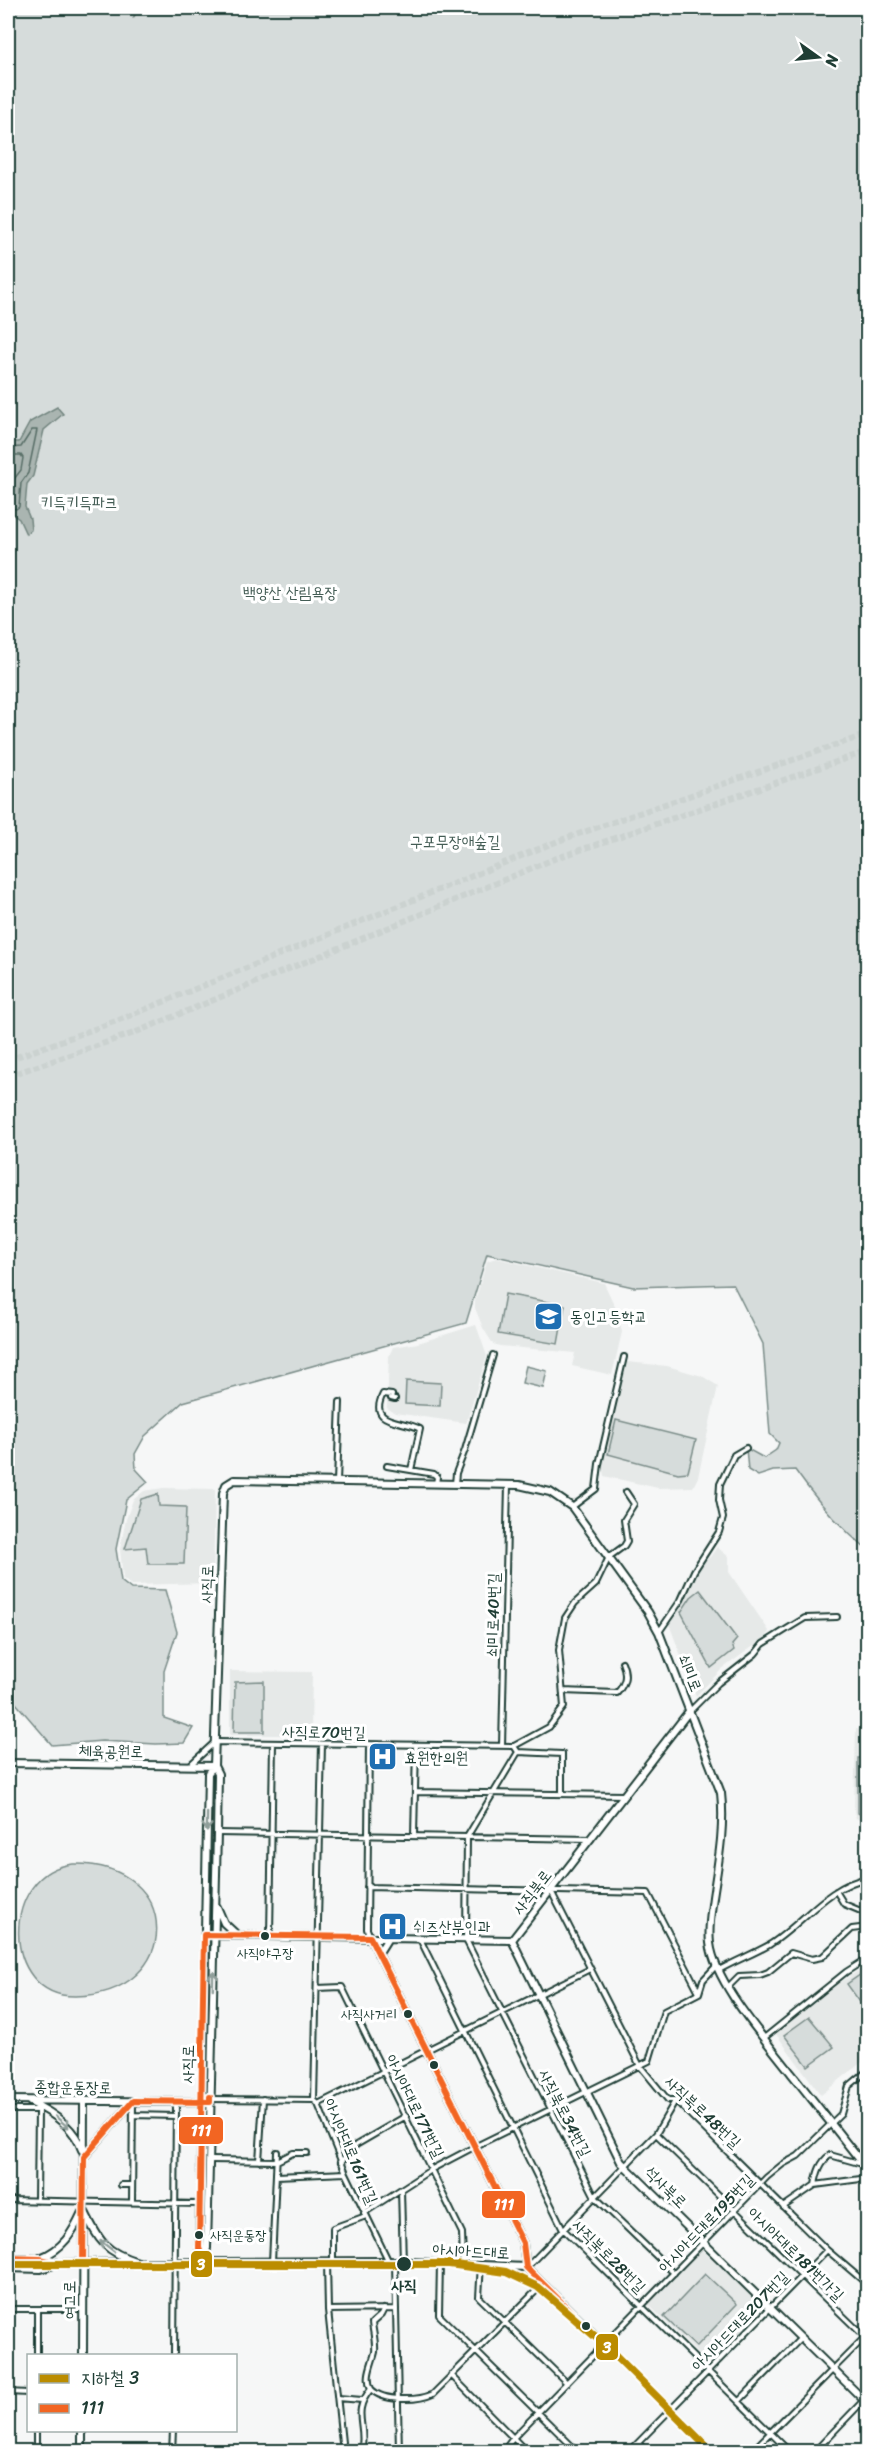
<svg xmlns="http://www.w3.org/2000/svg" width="875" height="2459" font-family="Sriracha,'Poor Story',sans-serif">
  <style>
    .built { fill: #e6e9e8 }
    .green { fill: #d6dcdb; stroke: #7a8c88; stroke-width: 1.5 }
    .water { fill: #aab5b1; stroke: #72857f; stroke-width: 1.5 }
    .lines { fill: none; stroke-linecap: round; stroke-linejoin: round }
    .shore { stroke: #576d66; stroke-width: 1.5 }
    .stream { stroke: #72857f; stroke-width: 1.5 }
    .secondary-tunnel { stroke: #cbd2d0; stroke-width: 6; stroke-dasharray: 6 3; stroke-linecap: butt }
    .street-casing { stroke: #1f3d34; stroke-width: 8 }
    .secondary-casing { stroke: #1f3d34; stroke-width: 10 }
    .street { stroke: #fff; stroke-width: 4 }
    .secondary { stroke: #fff; stroke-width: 6 }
    .bus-1-casing { stroke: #fff; stroke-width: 10 }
    .bus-1 { stroke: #f26522; stroke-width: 6 }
    .metro-1-casing { stroke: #fff; stroke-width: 12 }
    .metro-1 { stroke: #bb8c00; stroke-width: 8 }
    .oneway { stroke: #8f9e9a }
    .bus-dot { fill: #1f3d34; stroke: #fff; stroke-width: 2 }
    .labels { text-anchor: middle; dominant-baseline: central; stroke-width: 6; stroke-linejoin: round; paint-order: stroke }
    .bus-label { font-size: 14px; fill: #1f3d34; stroke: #fff }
    .park-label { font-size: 16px; fill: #445d55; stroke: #fff }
    .poi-label { font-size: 16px; fill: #1f3d34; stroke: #fff; text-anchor: start }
    .street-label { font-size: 16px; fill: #1f3d34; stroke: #fff }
    .stop-label { font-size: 16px; font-weight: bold; fill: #1f3d34; stroke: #fff }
    .line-badge { stroke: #fff; stroke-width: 2 }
    .badge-label { font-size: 16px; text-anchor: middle; font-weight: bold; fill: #fff }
  </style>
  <rect width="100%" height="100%" fill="#f6f7f7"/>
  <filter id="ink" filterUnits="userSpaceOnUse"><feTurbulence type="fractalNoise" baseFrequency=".0167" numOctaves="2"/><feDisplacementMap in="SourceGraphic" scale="12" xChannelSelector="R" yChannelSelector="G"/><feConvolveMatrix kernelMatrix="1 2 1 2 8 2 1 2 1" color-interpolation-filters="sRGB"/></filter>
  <g filter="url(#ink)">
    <!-- built -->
    <path class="built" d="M496 1258 604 1283 618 1313 622 1332 612 1375 572 1366 575 1353 500 1346 493 1344 483 1328 475 1308V1301L487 1261Z
      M476 1325 487 1356 466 1423 395 1413 387 1408 389 1356 393 1347 418 1343Z
      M627 1362 667 1366 702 1376 718 1386 698 1477 693 1487 658 1488 604 1476 602 1461Z
      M163 1488 215 1489 213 1583 131 1585 123 1579 120 1549 126 1519 133 1500 144 1491Z
      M717 1547 729 1557V1572L769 1631 766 1637 722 1669 696 1696 669 1624 687 1596 699 1565 710 1557Z
      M230 1671 312 1672 311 1735H230Z
      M856 1729 867 1731V1825L856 1818 854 1812Z
      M867 1965V2058L821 2095 776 2034 838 1984Z
      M701 2249 766 2308 709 2365 648 2304Z"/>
    <!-- green -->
    <path class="green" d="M8 8H867V1550C839 1526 816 1500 795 1470L773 1471 758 1476 748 1470 746 1448 764 1458 776 1450 779 1443 770 1434 763 1344 733 1284 633 1287 487 1254 466 1323 183 1402 145 1436 135 1454 136 1469 148 1482 126 1500 116 1549 121 1581 131 1589 165 1590 177 1632 164 1671V1718L193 1728 184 1743 156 1744 102 1741 52 1745 8 1694Z
      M505 1294 565 1305 558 1344 498 1334Z
      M526 1366 547 1371 543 1388 522 1383Z
      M406 1381 441 1383 440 1406 405 1404Z
      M616 1420 696 1440 688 1472 678 1473 608 1454Z
      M158 1494 159 1506 186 1507 184 1564H148L146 1547 125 1549 141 1499Z
      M700 1590 737 1639 732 1645 734 1650 711 1668 681 1612 691 1597Z
      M264 1681V1732H234L235 1682Z
      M858 1758H867V1818L858 1813Z
      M73 1864C184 1862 184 1994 76 1996 0 1998 0 1871 73 1864Z
      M867 1970V2012L847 1984Z
      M809 2017 834 2047 808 2066 784 2035Z
      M705 2274 737 2304 696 2347 664 2317Z"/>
    <!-- water -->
    <path class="water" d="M57 407 63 414 44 430 33 476 27 484 25 507 30 519 31 530 26 534 19 519 8 511V442H19L30 422Z"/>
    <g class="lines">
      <!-- shore -->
      <path class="shore" d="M8 448 21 447 32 430H37L28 473 21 483 19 507 16 509 8 507
        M8 455H21L23 458 21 470 14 479 12 497 8 499"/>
      <!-- stream -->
      <path class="stream" d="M133 18 139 8"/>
      <!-- secondary-tunnel -->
      <path class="secondary-tunnel" d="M8 1060 119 1020 558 841 868 734
        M8 1076 134 1033 554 859 868 751"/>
      <defs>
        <path id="street" d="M395 1399 391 1398 392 1395 383 1394C367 1426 404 1419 420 1429L411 1470
          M387 1466 434 1474 437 1477 436 1484
          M337 1482 340 1402
          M455 1484 456 1473 465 1450 493 1355
          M572 1507 596 1489 599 1464 624 1357
          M659 1632 681 1600 694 1571 719 1532 723 1518 719 1500 720 1484 734 1455 746 1448
          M563 1691 617 1693C626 1683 627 1674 622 1662
          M691 1710 718 1683 755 1654 763 1644 787 1629 805 1618 837 1617
          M322 1744 314 2100 318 2104 346 2173 388 2260
          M369 1744 367 1929 370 1937
          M502 1746 508 1485
          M514 1746 549 1727 564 1707 559 1650 565 1618 575 1603 596 1584 609 1557 624 1546 627 1541 624 1520 634 1504 626 1492
          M518 1752 467 1837 466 1940 595 2197 674 2273
          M518 1752 562 1754V1794
          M190 1765 215 1742 514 1746 518 1752
          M415 1792 624 1795
          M217 1833 591 1839
          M414 1836 416 1745
          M367 1887 648 1893 699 1992
          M551 1891 640 2066 668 2100H675L827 2250 868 2285
          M836 1891 844 1904 868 1914
          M270 1936 273 1743
          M420 1939 563 2229 790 2452
          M719 1970C735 1961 753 1954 769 1945 803 1924 826 1886 868 1878
          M728 1987 739 1976 760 1975 768 1972 791 1953 812 1959 822 1957 852 1929 868 1927
          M317 1988 342 1987 462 2233 463 2263
          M764 2038 846 1972 868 1958
          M210 2099 314 2100
          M318 2104 590 1969
          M8 2110H38
          M133 2115 176 2116
          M656 2134 868 2340
          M210 2160 277 2161 293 2153H307
          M259 2161 263 2099
          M341 2162 356 2145 406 2116
          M276 2176 346 2173
          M121 2185H132
          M815 2185C817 2173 820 2162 830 2155L862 2164
          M401 2190 403 2262
          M8 2200 200 2204
          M37 2201 38 2110
          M132 2202 133 2102
          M783 2207 815 2185 868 2178
          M364 2213 432 2169 474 2147 649 2061 664 2011 699 1993 703 1980 716 1966
          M333 2261V2228L366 2216
          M272 2262 277 2152
          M327 2262 328 2310 343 2452
          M395 2262 399 2452
          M440 2263 439 2315 578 2452
          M481 2264 479 2297 567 2383
          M527 2267 656 2134 675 2101
          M8 2309H83
          M328 2310 396 2309
          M37 2356V2309
          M174 2356 176 2102
          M451 2375 527 2452
          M371 2389C383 2402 418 2401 433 2394L543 2284
          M8 2392 28 2393
          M338 2398 362 2400
          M739 2401 801 2338
          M638 2443 647 2452
          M36 2452V2430
          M172 2452 173 2430
          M361 2452C368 2425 350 2414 371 2389 365 2376 372 2365 375 2352 376 2343 373 2332 372 2323L381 2315 384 2309
          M503 2452 513 2438 767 2177 783 2164 798 2156 841 2114 849 2086 867 2071
          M629 2452 827 2250
          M751 2452 868 2334
          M814 2452 864 2400"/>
        <path id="secondary" d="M8 1763 214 1766
          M217 1907 224 1923 237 1935
          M204 1935 512 1940
          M370 1937 523 2243 526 2267
          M512 1940 621 2162 868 2404
          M512 1940 690 1710
          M378 1954 388 1938
          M8 2100 203 2102
          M30 2102C52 2112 74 2126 82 2150
          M85 2156 133 2101
          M85 2212C99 2241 105 2252 138 2262
          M8 2258 40 2259 58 2263 388 2261 526 2267 713 2452
          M40 2258C63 2249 72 2234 82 2212
          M203 2262 199 2248 208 1773 214 1766
          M204 2263 207 2248 217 1833 218 1774 214 1766 223 1493 226 1485 234 1480 519 1485 550 1492 572 1507 648 1612 659 1632 721 1793C725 1828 718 1863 713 1897 711 1913 708 1927 710 1943 715 1984 766 2040 791 2073 817 2105 842 2138 868 2170
          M8 2268 41 2269 57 2264
          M83 2356 84 2100
          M82 2452V2430"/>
      </defs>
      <!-- street casing -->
      <use href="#street" class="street-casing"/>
      <!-- secondary casing -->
      <use href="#secondary" class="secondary-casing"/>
      <!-- street -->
      <use href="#street" class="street"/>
      <!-- secondary -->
      <use href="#secondary" class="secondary"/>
      <defs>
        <path id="bus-1" d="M8 2258 40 2259 58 2263H204L199 2248 204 1935 370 1937 523 2243 526 2267 712 2452
          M83 2264 84 2157 133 2101 210 2102V2097"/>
      </defs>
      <!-- bus-1 casing -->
      <use href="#bus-1" class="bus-1-casing"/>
      <!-- bus-1 -->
      <use href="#bus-1" class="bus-1"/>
      <defs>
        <path id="metro-1" d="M8 2264H449L506 2272 538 2287 605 2345 712 2452"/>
      </defs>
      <!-- metro-1 casing -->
      <use href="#metro-1" class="metro-1-casing"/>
      <!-- metro-1 -->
      <use href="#metro-1" class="metro-1"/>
    </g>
    <!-- one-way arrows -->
    <defs><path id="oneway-shaft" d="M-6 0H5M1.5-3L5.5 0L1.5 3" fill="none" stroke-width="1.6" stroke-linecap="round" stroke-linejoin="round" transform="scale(1.5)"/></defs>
    <g class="oneway">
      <use href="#oneway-shaft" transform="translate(207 1822) rotate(91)"/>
      <use href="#oneway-shaft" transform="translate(213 1980) rotate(-89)"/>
      <use href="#oneway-shaft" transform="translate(62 2122) rotate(41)"/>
      <use href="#oneway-shaft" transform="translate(107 2246) rotate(-142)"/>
    </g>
  </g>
  <!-- icons -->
  <defs>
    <symbol id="school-square" viewBox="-11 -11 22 22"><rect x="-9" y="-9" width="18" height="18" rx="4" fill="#1f6fb2" stroke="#fff"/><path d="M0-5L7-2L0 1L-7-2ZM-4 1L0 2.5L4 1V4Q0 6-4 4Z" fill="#fff"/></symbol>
    <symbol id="hospital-square" viewBox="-11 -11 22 22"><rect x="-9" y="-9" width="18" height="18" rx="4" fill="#1f6fb2" stroke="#fff"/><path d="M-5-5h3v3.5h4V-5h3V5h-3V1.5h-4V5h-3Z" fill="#fff"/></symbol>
  </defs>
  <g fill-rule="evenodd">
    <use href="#school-square" x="532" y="1300" width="33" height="33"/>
    <use href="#hospital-square" x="366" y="1740" width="33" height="33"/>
    <use href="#hospital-square" x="376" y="1910" width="33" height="33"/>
  </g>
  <!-- markers -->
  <g class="bus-dot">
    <circle cx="265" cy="1936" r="5"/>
    <circle cx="408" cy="2014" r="5"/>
    <circle cx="434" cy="2065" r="5"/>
    <circle cx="199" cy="2235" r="5"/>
    <circle cx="404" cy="2264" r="8"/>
    <circle cx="586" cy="2326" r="5"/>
  </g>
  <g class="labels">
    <!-- bus labels -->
    <g class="bus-label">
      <text x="265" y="1953">사직야구장</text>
      <text x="397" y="2014" text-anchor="end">사직사거리</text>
      <text x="210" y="2235" text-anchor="start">사직운동장</text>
    </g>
    <!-- park labels -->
    <g class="park-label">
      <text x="79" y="502">키득키득파크</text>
      <text x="290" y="592">백양산 산림욕장</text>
      <text x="455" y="841">구포무장애숲길</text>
    </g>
    <!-- poi labels -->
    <g class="poi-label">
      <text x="570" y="1316">동인고등학교</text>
      <text x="404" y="1757">효원한의원</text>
      <text x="413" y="1926">쉬즈산부인과</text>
    </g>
    <!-- street labels -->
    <g class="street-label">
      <text transform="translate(207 1584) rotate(-88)">사직로</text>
      <text transform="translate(493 1615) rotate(-89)">쇠미로40번길</text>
      <text transform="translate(690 1673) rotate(68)">쇠미로</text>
      <text transform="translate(324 1732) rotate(1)">사직로70번길</text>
      <text transform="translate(111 1751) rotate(1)">체육공원로</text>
      <text transform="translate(532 1892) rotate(-52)">사직북로</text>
      <text transform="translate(188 2064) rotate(-89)">사직로</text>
      <text transform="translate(73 2087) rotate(1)">종합운동장로</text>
      <text transform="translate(415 2106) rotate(64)">아시아대로171번길</text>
      <text transform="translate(703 2112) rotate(43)">사직북로48번길</text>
      <text transform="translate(565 2113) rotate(63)">사직북로34번길</text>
      <text transform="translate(351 2151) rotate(67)">아시아대로161번길</text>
      <text transform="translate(666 2187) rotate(45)">석사북로</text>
      <text transform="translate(706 2223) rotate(-46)">아시아드대로195번길</text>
      <text transform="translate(471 2251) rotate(3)">아시아드대로</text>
      <text transform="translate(796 2254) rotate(44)">아시아대로181번가길</text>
      <text transform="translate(609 2256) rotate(45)">사직북로28번길</text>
      <text transform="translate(69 2300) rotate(-90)">여고로</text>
      <text transform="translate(740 2321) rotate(-46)">아시아드대로207번길</text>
    </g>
    <!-- stop labels -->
    <g class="stop-label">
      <text x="404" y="2285">사직</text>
    </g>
  </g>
  <g class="line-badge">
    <rect x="178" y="2116" width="46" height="29" rx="6" fill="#f26522"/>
    <rect x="481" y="2190" width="45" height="29" rx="6" fill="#f26522"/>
    <rect x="190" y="2250" width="23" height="28" rx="6" fill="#bb8c00"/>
    <rect x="595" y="2333" width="24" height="28" rx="6" fill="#bb8c00"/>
  </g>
  <g class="badge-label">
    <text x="201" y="2136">111</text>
    <text x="504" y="2210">111</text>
    <text x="201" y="2270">3</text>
    <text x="607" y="2353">3</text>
  </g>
  <!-- margin -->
  <rect width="875" height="2459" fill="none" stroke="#fff" stroke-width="30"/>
  <rect x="15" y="15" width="845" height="2429" fill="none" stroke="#1f3d34" stroke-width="2" filter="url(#ink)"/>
  <!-- legend -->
  <rect x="27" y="2354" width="210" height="78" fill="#ffffff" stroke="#a5b1ae" stroke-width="1.5"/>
  <rect x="39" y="2374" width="30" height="9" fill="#bb8c00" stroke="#a5b1ae" stroke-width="1.5"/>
  <text x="81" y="2384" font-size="18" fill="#1f3d34">지하철 3</text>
  <rect x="39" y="2404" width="30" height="9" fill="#f26522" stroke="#a5b1ae" stroke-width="1.5"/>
  <text x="81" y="2414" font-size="18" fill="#1f3d34">111</text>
  <!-- north arrow -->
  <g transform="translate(818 57) rotate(105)" stroke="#ffffff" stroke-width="4.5" paint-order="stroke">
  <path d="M0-4.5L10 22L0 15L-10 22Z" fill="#1f3d34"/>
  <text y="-9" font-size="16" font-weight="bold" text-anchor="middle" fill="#1f3d34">N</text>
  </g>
</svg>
